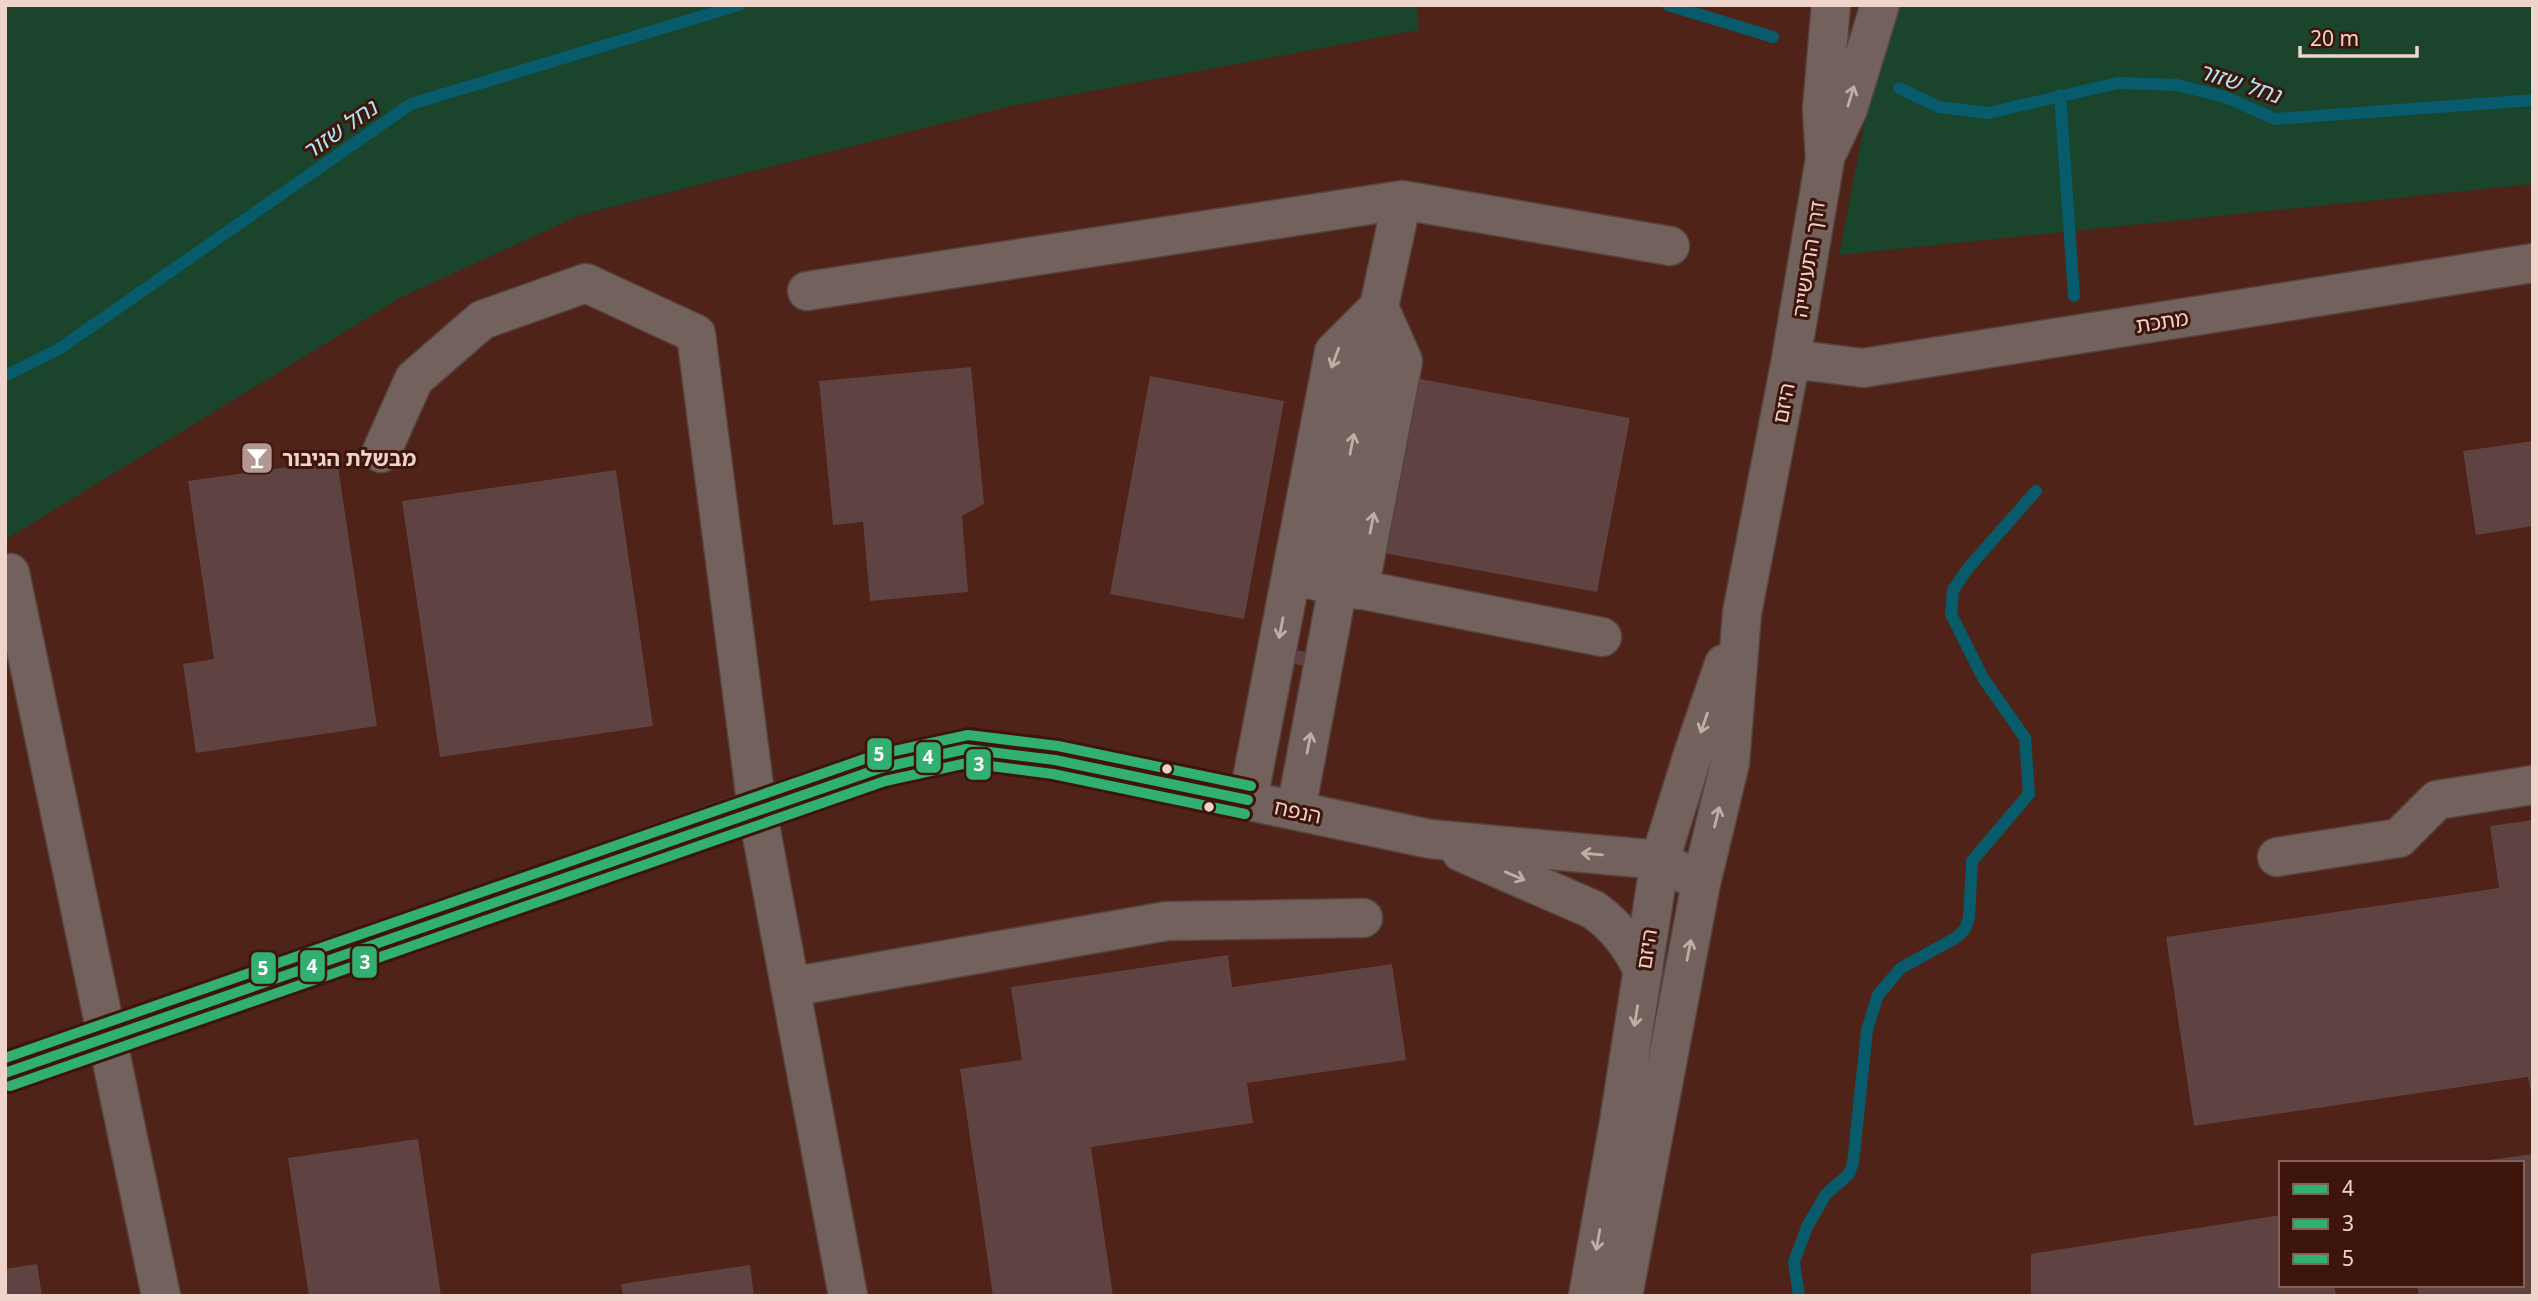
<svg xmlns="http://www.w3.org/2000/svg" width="2538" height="1301" font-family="'Noto Sans','Noto Sans Hebrew',sans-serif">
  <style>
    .built { fill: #4f2317; fill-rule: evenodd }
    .green { fill: #1a442b }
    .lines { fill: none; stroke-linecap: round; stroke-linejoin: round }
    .stream { stroke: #075b6a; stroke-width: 12 }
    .building { fill: #5f4242 }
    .minor-casing { stroke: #57433f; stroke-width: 41 }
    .minor { stroke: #72615c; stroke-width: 38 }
    .bus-1-casing { stroke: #3d150b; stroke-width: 16 }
    .bus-2-casing { stroke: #3d150b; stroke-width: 16 }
    .bus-3-casing { stroke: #3d150b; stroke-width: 16 }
    .bus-1 { stroke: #32b071; stroke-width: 10 }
    .bus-2 { stroke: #32b071; stroke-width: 10 }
    .bus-3 { stroke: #32b071; stroke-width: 10 }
    .oneway { stroke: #c3aca5 }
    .bus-dot { fill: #efd4cc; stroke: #3d150b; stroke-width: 2.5 }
    .labels { text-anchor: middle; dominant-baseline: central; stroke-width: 6; stroke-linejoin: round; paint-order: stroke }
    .street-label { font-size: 21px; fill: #efd4cc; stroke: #3d150b }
    .poi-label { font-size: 21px; font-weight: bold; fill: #efd4cc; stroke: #3d150b; text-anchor: start }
    .water-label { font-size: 23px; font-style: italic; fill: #a9e5f5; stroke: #3d150b }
    .line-badge { stroke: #3d150b; stroke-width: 2.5 }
    .badge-label { font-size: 19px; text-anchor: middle; font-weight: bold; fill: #fff }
  </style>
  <rect width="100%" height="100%" fill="#3c2621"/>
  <!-- built -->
  <path class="built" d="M1369 5H2533V1296H5V234ZM2281 1163H2522V1285H2281Z"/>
  <!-- green -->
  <path class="green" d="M5 5H1417L1419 30 1011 106 580 215 400 298 5 540Z
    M1887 5H2533V184L1839 255Z"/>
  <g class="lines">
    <!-- stream -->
    <path class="stream" d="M1668 5 1773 37
      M1899 88 1939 107 1988 113 2118 83 2177 85 2225 97 2275 119 2533 100
      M2060 95 2074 296
      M5 376 59 349 411 104 739 5
      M1799 1296 1794 1262 1807 1227 1826 1194 1849 1174 1853 1163 1867 1030 1878 995 1901 968 1957 937 1965 929 1969 918 1972 861 2029 794 2025 738 1983 678 1951 614 1953 590 1969 567 2036 491"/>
  </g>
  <!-- building -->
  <path class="building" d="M971 367 984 504 962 516 968 592 870 601 863 522 833 525 819 381Z
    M1150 376 1284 401 1244 619 1110 594Z
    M1415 378 1630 418 1597 592 1383 553Z
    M2533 441V526L2476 535 2463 451Z
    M337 460 377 726 196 753 183 664 214 659 188 481Z
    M616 470 653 726 440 757 402 501Z
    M1296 650 1307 652 1305 666 1294 664Z
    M2533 820V1102L2528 1077 2194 1126 2166 937 2499 888 2490 826Z
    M1228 955 1232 987 1392 964 1406 1060 1247 1083 1253 1123 1091 1147 1113 1296H993L960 1069 1022 1060 1011 987Z
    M418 1139 441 1296H309L288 1158Z
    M2533 1154V1296H2419L2417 1285H2522V1163L2482 1161Z
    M2281 1215V1285H2334L2336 1296H2031V1254Z
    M37 1264 42 1296H5V1269Z
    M750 1265 754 1296H623L621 1284Z"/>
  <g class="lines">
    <defs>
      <path id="minor" d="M1828 151 1848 109 1880 5
        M807 291 1402 200 1670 246
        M1791 359 1863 368 2533 263
        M381 453 414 379 482 320 586 283 696 334 757 809 848 1296
        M10 573 161 1296
        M1302 578 1602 637
        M1326 583 1379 307 1402 200
        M1359 590 1403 361 1379 307
        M1248 800 1334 352 1379 307
        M1296 810 1338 586
        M1461 852 1594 910C1617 927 1631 945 1643 971
        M2277 857 2399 838 2437 800 2533 785
        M790 987 1167 921 1363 918
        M5 1073 757 809 881 768 966 749 1055 760 1430 839 1660 860 1701 883
        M1588 1296 1619 1122 1660 860 1693 754 1724 664
        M1623 1296 1701 883 1730 763 1742 613 1791 359 1825 159 1822 109 1831 5"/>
    </defs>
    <!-- minor casing -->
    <use href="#minor" class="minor-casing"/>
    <!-- minor -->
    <use href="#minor" class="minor"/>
    <defs>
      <path id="bus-1" d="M5 1073 881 768 966 749 1055 760 1248 800"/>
      <path id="bus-2" d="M10 1086 885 781 967 763 1053 774 1245 814"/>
      <path id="bus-3" d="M5 1058 876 755 968 735 1058 746 1251 786"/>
    </defs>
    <!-- bus-1 casing -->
    <use href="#bus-1" class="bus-1-casing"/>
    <!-- bus-2 casing -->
    <use href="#bus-2" class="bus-2-casing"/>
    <!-- bus-3 casing -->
    <use href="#bus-3" class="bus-3-casing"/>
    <!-- bus-1 -->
    <use href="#bus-1" class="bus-1"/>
    <!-- bus-2 -->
    <use href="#bus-2" class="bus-2"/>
    <!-- bus-3 -->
    <use href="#bus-3" class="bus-3"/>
  </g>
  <!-- one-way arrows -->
  <defs><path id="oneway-shaft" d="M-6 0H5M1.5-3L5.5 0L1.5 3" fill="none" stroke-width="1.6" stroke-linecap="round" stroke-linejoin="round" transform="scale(1.75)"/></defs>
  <g class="oneway">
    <use href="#oneway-shaft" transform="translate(1851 96) rotate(-73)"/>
    <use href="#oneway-shaft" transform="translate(1335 358) rotate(111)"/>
    <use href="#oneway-shaft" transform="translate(1352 444) rotate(-79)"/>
    <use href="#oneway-shaft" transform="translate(1372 523) rotate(-79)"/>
    <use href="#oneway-shaft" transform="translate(1281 628) rotate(101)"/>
    <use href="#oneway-shaft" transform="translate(1704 723) rotate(109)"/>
    <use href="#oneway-shaft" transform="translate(1309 743) rotate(-79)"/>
    <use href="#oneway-shaft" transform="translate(1717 817) rotate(-76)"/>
    <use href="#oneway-shaft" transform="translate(1592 854) rotate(-175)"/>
    <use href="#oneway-shaft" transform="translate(1515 876) rotate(23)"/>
    <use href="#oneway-shaft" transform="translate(1689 950) rotate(-79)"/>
    <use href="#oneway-shaft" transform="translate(1636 1016) rotate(99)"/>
    <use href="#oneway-shaft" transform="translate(1598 1240) rotate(100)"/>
  </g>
  <!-- icons -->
  <defs>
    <symbol id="bar-square" viewBox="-11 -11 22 22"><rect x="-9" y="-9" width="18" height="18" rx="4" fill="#b09790" stroke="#3d150b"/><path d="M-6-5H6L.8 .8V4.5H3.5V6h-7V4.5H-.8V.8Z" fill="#fff"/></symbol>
  </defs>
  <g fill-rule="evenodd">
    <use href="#bar-square" x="238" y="439" width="38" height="38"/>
  </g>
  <!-- markers -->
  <g class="bus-dot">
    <circle cx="1167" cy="769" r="6"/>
    <circle cx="1209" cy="807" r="6"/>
  </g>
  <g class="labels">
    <!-- street labels -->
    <g class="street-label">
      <text transform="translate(1808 259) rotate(-81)">דרך התעשייה</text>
      <text transform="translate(2162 321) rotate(-9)">מתכת</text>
      <text transform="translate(1783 403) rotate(-79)">היזם</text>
      <text transform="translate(1298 811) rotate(12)">הנפח</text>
      <text transform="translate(1646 949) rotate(-81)">היזם</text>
    </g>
    <!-- poi labels -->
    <g class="poi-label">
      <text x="282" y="458">מבשלת הגיבור</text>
    </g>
    <!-- water labels -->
    <g class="water-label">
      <text transform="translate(2240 82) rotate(18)">נחל שזור</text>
      <text transform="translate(339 129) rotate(-35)">נחל שזור</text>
    </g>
  </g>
  <g class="line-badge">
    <rect x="866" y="737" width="27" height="34" rx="7" fill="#32b071"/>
    <rect x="915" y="741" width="27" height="33" rx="7" fill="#32b071"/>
    <rect x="965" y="748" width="27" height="33" rx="7" fill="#32b071"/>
    <rect x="351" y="945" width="27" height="34" rx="7" fill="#32b071"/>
    <rect x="299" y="949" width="27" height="34" rx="7" fill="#32b071"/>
    <rect x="250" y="951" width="27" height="34" rx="7" fill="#32b071"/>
  </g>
  <g class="badge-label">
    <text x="879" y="761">5</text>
    <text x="928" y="764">4</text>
    <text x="979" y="771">3</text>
    <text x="365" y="969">3</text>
    <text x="312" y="973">4</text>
    <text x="263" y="975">5</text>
  </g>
  <!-- border -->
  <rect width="2538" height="1301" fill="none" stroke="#efd4cc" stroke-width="14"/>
  <!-- legend -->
  <rect x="2279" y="1161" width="245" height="126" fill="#3d150b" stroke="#846158" stroke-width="2"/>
  <rect x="2293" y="1184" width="35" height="10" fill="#32b071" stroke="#846158" stroke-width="2"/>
  <text x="2342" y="1196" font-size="21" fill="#efd4cc">4</text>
  <rect x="2293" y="1219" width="35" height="10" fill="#32b071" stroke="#846158" stroke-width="2"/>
  <text x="2342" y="1231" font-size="21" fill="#efd4cc">3</text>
  <rect x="2293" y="1254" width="35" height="10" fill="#32b071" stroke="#846158" stroke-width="2"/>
  <text x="2342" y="1266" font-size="21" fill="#efd4cc">5</text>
  <!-- scale -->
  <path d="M2300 46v10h117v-10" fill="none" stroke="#efd4cc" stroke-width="3.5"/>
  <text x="2310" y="46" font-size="21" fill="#efd4cc" stroke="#3d150b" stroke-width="5" paint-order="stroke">20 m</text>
</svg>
